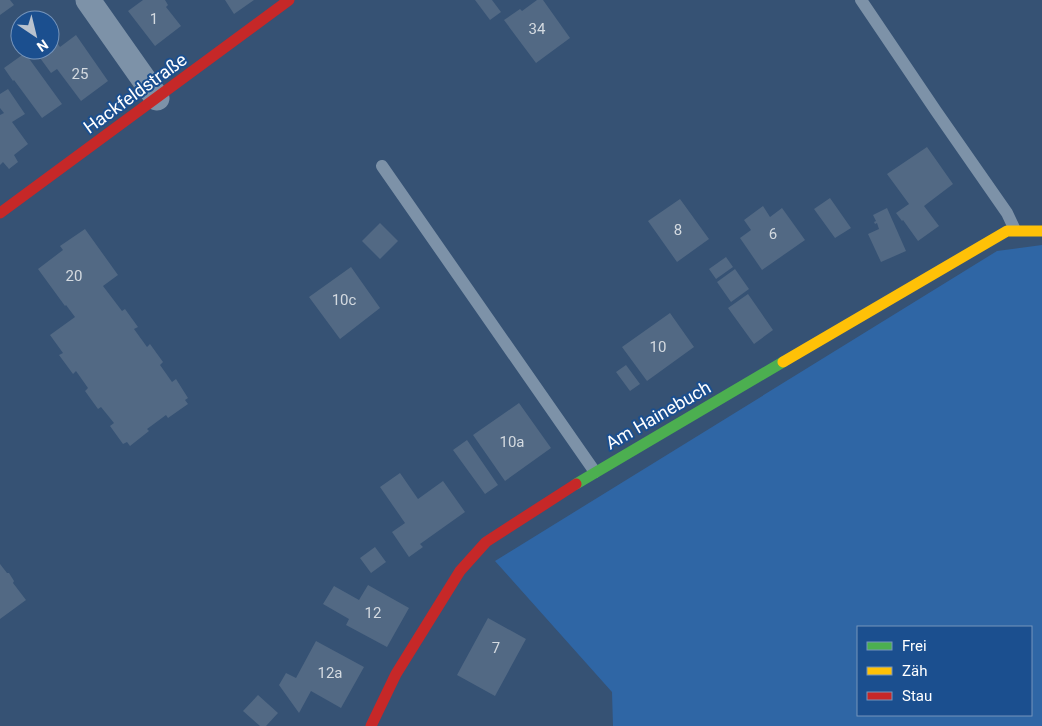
<svg xmlns="http://www.w3.org/2000/svg" width="1042" height="726" font-family="Roboto,sans-serif">
  <style>
    .green { fill: #2f66a5; fill-rule: evenodd }
    .building { fill: #526984 }
    .lines { fill: none; stroke-linecap: round; stroke-linejoin: round }
    .lane { stroke: #7d92a8; stroke-width: 12 }
    .street { stroke: #7d92a8; stroke-width: 25 }
    .fast { stroke: #4caf50; stroke-width: 11 }
    .slow { stroke: #ffc107; stroke-width: 11 }
    .jam { stroke: #c62828; stroke-width: 11 }
    .labels { text-anchor: middle; dominant-baseline: central; stroke-width: 4; stroke-linejoin: round; paint-order: stroke }
    .number-label { font-size: 15px; fill: #d4dae0 }
    .street-label { font-size: 18px; fill: #fff; stroke: #1b4f8f }
  </style>
  <rect width="100%" height="100%" fill="#365274"/>
  <!-- green -->
  <path class="green" d="M1042 245V726H613L612 692 495 561 997 251ZM858 627H1031V715H858Z"/>
  <!-- building -->
  <path class="building" d="M0 0H10L14 5 0 15Z
    M143 0H165L168 5 166 7 181 26 155 46 128 11Z
    M225 0H254L234 14Z
    M475 0H492L501 12 490 20Z
    M537 0H543L570 38 536 63 504 20 520 9 522 11Z
    M76 35 108 81 81 101 57 69 51 73 35 51 36 50H50V40L53 37 60 47Z
    M25 53 62 104 42 118 14 80 13 81 4 68Z
    M8 89 25 114 12 122 28 144 14 155 18 162 9 169 3 162 0 165V115L4 113 0 108V94Z
    M927 147 953 184 924 206 939 226 918 241 903 220 902 221 896 213 909 204 887 174Z
    M830 198 851 228 835 238 814 209Z
    M680 199 709 239 677 262 648 221Z
    M763 206 770 217 782 208 805 240 762 270 740 238 751 230 744 220Z
    M887 208 906 251 881 262 868 234 879 229 877 223 875 224 874 222 876 221 873 215Z
    M380 223 398 241 380 259 362 241Z
    M85 229 118 275 103 286 122 311 125 309 138 327 134 329 147 347 150 344 163 362 160 365 172 382 176 379 188 398 185 400 188 404 168 418 166 415 147 429 149 431 130 446 127 442 123 444 110 426 114 423 101 407 98 409 85 391 88 388 76 371 73 374 59 355 63 353 50 335 75 317 66 305 65 306 38 269 63 250 60 246Z
    M726 257 733 267 716 279 709 269Z
    M351 267 380 308 340 339 309 297Z
    M735 269 749 289 731 302 717 282Z
    M748 294 773 330 754 344 728 308Z
    M670 313 694 347 647 381 622 347Z
    M626 365 640 384 630 391 616 372Z
    M519 403 551 448 505 481 473 435Z
    M467 440 498 485 485 494 453 450Z
    M400 473 418 499 443 481 465 512 420 544 423 547 409 557 392 532 405 523 380 487Z
    M375 547 386 562 371 573 360 558Z
    M0 564 7 573H9L14 581 13 583 26 600 0 619Z
    M368 585 409 608 387 647 346 625 349 619 323 604 334 586 359 600Z
    M488 618 526 639 495 696 457 675Z
    M316 641 364 667 341 708 311 691 299 713 279 685 286 673 296 678Z
    M258 695 278 713 266 726H260L243 711Z"/>
  <g class="lines">
    <!-- lane -->
    <path class="lane" d="M861 0 936 111 1007 213 1015 230
      M382 166 595 472"/>
    <!-- street -->
    <path class="street" d="M88 0 157 98"/>
    <!-- fast -->
    <path class="fast" d="M576 484 783 362"/>
    <!-- slow -->
    <path class="slow" d="M783 362 1007 231H1042"/>
    <!-- jam -->
    <path class="jam" d="M0 213 289 0
      M371 726 396 674 460 571 486 542 576 484"/>
  </g>
  <g class="labels">
    <!-- number labels -->
    <g class="number-label">
      <text x="154" y="19">1</text>
      <text x="537" y="29">34</text>
      <text x="80" y="74">25</text>
      <text x="678" y="230">8</text>
      <text x="773" y="234">6</text>
      <text x="74" y="276">20</text>
      <text x="344" y="300">10c</text>
      <text x="658" y="347">10</text>
      <text x="512" y="442">10a</text>
      <text x="373" y="613">12</text>
      <text x="496" y="648">7</text>
      <text x="330" y="673">12a</text>
    </g>
    <!-- street labels -->
    <g class="street-label">
      <text transform="translate(135 93) rotate(-36)">Hackfeldstraße</text>
      <text transform="translate(658 415) rotate(-30)">Am Hainebuch</text>
    </g>
  </g>
  <!-- legend -->
  <rect x="857" y="626" width="175" height="90" fill="#1b4f8f" stroke="#7695bc"/>
  <rect x="867" y="642" width="25" height="8" fill="#4caf50" stroke="#7695bc"/>
  <text x="902" y="651" font-size="15" fill="#ffffff">Frei</text>
  <rect x="867" y="667" width="25" height="8" fill="#ffc107" stroke="#7695bc"/>
  <text x="902" y="676" font-size="15" fill="#ffffff">Zäh</text>
  <rect x="867" y="692" width="25" height="8" fill="#c62828" stroke="#7695bc"/>
  <text x="902" y="701" font-size="15" fill="#ffffff">Stau</text>
  <!-- north arrow -->
  <g transform="translate(35 35) rotate(145)"><circle r="24" fill="#1b4f8f" stroke="#7695bc"/>
  <path d="M0-4L9 19L0 12L-9 19Z" fill="#b9c2ce"/>
  <text y="-8" font-size="14" font-weight="bold" text-anchor="middle" fill="#ffffff">N</text>
  </g>
</svg>
